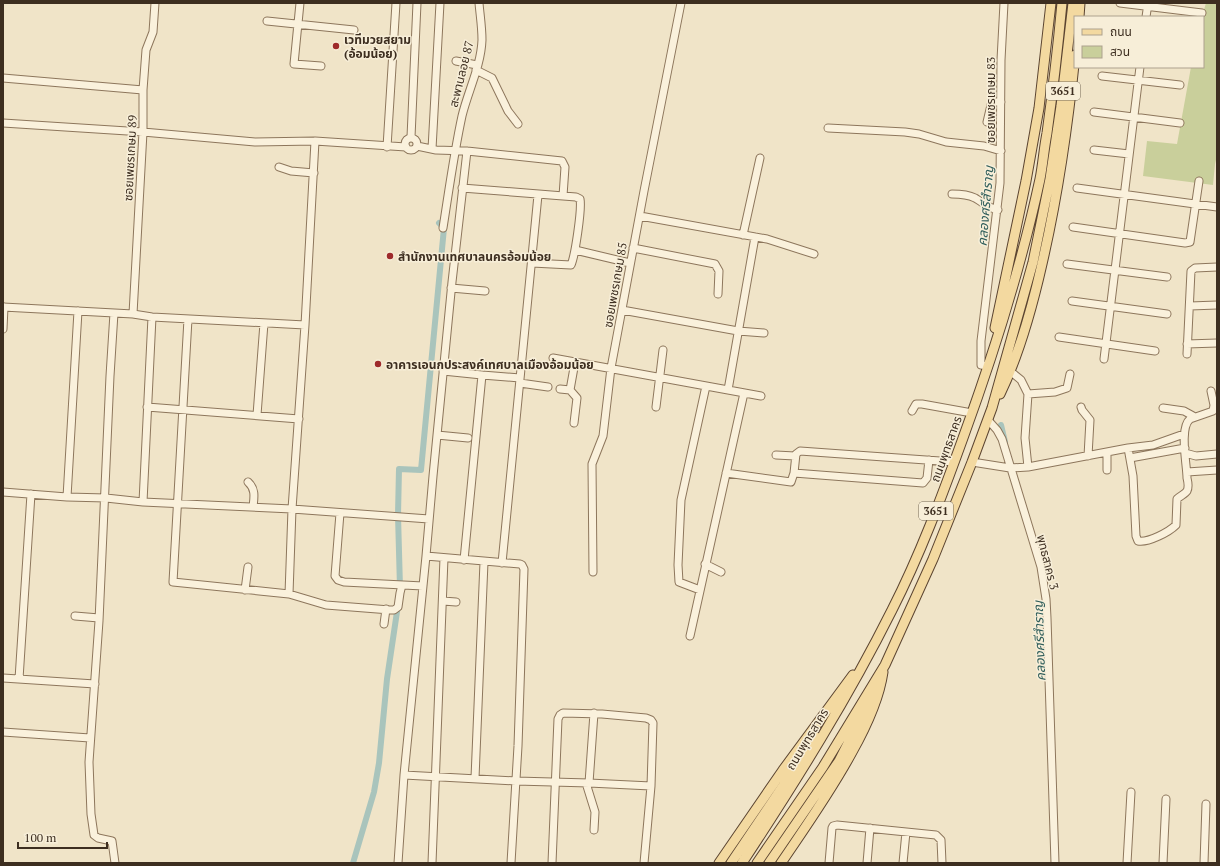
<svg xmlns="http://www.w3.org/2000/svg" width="1220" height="866" font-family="'PT Serif','Noto Sans Thai',serif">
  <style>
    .green { fill: #c9cf9b }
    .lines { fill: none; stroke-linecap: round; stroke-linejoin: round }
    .canal { stroke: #a9c4bc; stroke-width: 6 }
    .minor-casing { stroke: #8d765c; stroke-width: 9 }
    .major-casing { stroke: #5b4430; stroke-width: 11 }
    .minor { stroke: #faf1dc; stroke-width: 7 }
    .major { stroke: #f3d9a0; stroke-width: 9 }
    .poi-dot { fill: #9e2a2b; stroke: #f7eed8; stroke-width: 1.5 }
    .labels { text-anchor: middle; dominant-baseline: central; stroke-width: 3; stroke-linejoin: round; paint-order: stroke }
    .shield { fill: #f7eed8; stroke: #756857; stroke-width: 1 }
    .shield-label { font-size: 11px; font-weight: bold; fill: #3d2e20 }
    .poi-label { font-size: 12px; font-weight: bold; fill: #3d2e20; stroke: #f7eed8; text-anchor: start }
    .street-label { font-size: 12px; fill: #3d2e20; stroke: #f7eed8 }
    .water-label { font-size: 13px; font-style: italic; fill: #2f5d5a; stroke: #f7eed8 }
  </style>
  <rect width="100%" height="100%" fill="#f0e4c8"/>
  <!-- green -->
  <path class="green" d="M1206 3H1217V156L1215 164 1213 185 1143 176 1147 141 1177 144 1191 67H1203L1202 17Z"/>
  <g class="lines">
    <!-- canal -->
    <path class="canal" d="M1001 425 1005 442
      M400 588 398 515 399 469 421 470 444 228 439 223
      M353 863 374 792 379 763 387 679 398 605"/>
    <defs>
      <path id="minor" d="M300 3 294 64 321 66
        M1120 3 1202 13
        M1146 17 1148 3
        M267 21 354 30
        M456 61 477 65
        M476 70 492 78 508 111 518 124
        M1102 76 1180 85
        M3 78 143 90
        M1094 112 1180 123
        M987 122 991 105 995 102H1001
        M3 123 143 132 255 142 315 141 406 147
        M828 128 905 132 919 134 946 142 984 146 1001 151
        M411 137 417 3
        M405 144a6 6 0 1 1 12 0a6 6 0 1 1-12 0Z
        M417 146 436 150 467 151 562 161 565 167 563 196
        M387 147 396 3
        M432 149 440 3
        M1094 150 1129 154
        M279 167 291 171 314 173
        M462 188 576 197 580 199C582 209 575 256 571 265L532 263
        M1077 188 1217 207
        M952 194C959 194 967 194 975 198 984 203 986 207 998 210
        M640 216 767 239 814 254
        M1073 227 1185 243 1190 242 1199 181
        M443 228C449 190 454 153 462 116 468 91 481 66 482 40 482 27 480 15 479 3
        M743 235 760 158
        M633 248 715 264 719 271 718 294
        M575 250 630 263
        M1067 264 1167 277
        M451 288 485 291
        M1072 301 1167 314
        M1190 306 1217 305
        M3 307 133 314 152 317 305 325
        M622 310 738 331 764 333
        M114 313 110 376 99 621 89 762 91 814 94 835 98 838 112 841 115 863
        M133 314 143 132V90L146 50 153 32 155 3
        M188 319 173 582 289 594 326 605 390 610H394L398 607 400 593 402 585
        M3 329 4 307
        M1059 337 1155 351
        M1187 344 1217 343
        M1187 354 1191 271 1195 268 1217 267
        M553 358 761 396
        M1104 359 1140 67
        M988 366 981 365V341L1000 183 1001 60 1004 3
        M443 371 482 375
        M1010 371 1021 380 1028 394 1025 438 1028 467
        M520 383 548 387
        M560 389 570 390 577 398 574 423
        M570 390 575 362
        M728 390 755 237
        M1028 394 1055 392 1067 388 1070 374
        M147 407 299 419
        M656 407 663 350
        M1081 407 1082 410 1090 420 1088 456
        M1163 408 1184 411 1195 417
        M912 411 916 404H922L972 413
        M257 415 264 323
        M988 420 997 430 1002 439 1041 567 1046 599 1047 618 1055 863
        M437 435 468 438
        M1128 448 1133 476 1136 536 1138 541C1148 543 1169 532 1176 525L1177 499C1180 496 1185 494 1187 491 1189 487 1188 482 1187 478 1187 465 1179 428 1190 419L1213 411 1214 405 1211 391
        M1107 452V470
        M1185 453 1196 456 1217 454
        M776 455 795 456
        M1130 458 1185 448
        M972 462 1010 468 1028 467 1128 448 1153 445 1184 434
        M1187 472 1217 470
        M726 473 791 482 794 473 796 454 800 451 954 462
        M794 473 923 483 927 478 929 460
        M248 482C256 489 254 498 253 507
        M3 492 67 497 106 498 143 502 292 509 429 519
        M67 497 78 311
        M143 502 152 317
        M340 513 335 576 338 580 344 582 423 586
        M426 556 520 564 522 565 524 569 518 746 511 863
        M464 560 482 375 520 378
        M502 563 538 195
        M705 564 721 572
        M593 572 592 464 603 436 611 368 644 191 681 3
        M245 590 248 567
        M700 590 679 582 678 565 681 500 706 386
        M289 594 292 509 305 325 315 141
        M443 601 456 602
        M75 616 99 618
        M384 624 386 609
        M690 636 744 393
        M3 678 95 684
        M19 679 31 494
        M3 732 90 738
        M404 775 516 781 589 783 651 786
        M475 778 484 562
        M586 783 595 812 594 830
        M589 783 594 713
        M398 863 404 775 426 556 433 476 452 282 467 151
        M432 863 444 558
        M552 863 558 719 560 715 563 713 602 714 646 718 651 720 653 723 651 786 644 863
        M829 863 832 828 833 826 837 825 936 835 941 840 942 863
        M867 863 870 828
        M903 863 906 832
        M1127 863 1131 792
        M1163 863 1166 799
        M1204 863 1206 804"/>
      <path id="major" d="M1079 17 1080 3
        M995 328 1026 181 1039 108 1051 3
        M1000 394C1020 353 1032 308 1042 264 1058 195 1068 125 1075 55
        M719 863 783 770 853 675
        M731 863 816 737
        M742 863C796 781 848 698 892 610 920 555 942 496 963 438 994 353 1021 267 1040 179 1043 164 1044 148 1047 133 1053 90 1058 46 1062 3
        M757 863 823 767 885 665 933 559 972 462 992 408 1033 262 1050 179 1061 106 1073 3
        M769 863 839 761 873 694
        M781 863C806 826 831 791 852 752 866 727 879 700 883 672"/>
    </defs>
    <!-- minor casing -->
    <use href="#minor" class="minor-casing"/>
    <!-- major casing -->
    <use href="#major" class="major-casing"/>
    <!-- minor -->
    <use href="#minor" class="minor"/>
    <!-- major -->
    <use href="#major" class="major"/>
  </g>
  <!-- markers -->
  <g class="poi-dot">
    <circle cx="336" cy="46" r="4"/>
    <circle cx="390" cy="256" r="4"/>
    <circle cx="378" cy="364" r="4"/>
  </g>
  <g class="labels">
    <!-- shield labels -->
    <g class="shield">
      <rect x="1046" y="82" width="34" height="18" rx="3"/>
      <rect x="919" y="502" width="34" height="18" rx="3"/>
    </g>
    <g class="shield-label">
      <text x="1063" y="91">3651</text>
      <text x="936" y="511">3651</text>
    </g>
    <!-- poi labels -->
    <g class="poi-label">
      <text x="344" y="39">เวทีมวยสยาม<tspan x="344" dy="14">(อ้อมน้อย)</tspan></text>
      <text x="398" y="256">สำนักงานเทศบาลนครอ้อมน้อย</text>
      <text x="386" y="364">อาคารเอนกประสงค์เทศบาลเมืองอ้อมน้อย</text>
    </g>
    <!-- street labels -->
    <g class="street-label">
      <text transform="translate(461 74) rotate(-76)">สะพานลอย 87</text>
      <text transform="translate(990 100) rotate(-90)">ซอยเพชรเกษม 83</text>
      <text transform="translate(130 158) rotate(-87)">ซอยเพชรเกษม 89</text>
      <text transform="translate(615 285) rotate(-80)">ซอยเพชรเกษม 85</text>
      <text transform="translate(946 449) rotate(-70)">ถนนพุทธสาคร</text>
      <text transform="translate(1048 562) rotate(76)">พุทธสาคร 3</text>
      <text transform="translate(807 739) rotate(-59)">ถนนพุทธสาคร</text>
    </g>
    <!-- water labels -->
    <g class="water-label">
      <text transform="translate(985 206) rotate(-85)">คลองศรีสำราญ</text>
      <text transform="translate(1039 641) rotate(-92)">คลองศรีสำราญ</text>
    </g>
  </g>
  <!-- border -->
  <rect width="1220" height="866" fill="none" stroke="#3d2e20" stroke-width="8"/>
  <!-- legend -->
  <rect x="1074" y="16" width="130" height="52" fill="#f7eed8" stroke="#ada18e"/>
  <rect x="1082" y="29" width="20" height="6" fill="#f3d9a0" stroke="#ada18e"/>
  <text x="1110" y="36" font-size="12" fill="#3d2e20">ถนน</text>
  <rect x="1082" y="46" width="20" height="12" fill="#c9cf9b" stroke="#ada18e"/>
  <text x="1110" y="56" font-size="12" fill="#3d2e20">สวน</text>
  <!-- scale -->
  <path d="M18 842v6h89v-6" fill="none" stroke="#3d2e20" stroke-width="2"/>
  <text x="24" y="842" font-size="12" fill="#3d2e20" stroke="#f7eed8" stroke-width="3" paint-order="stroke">100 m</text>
</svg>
